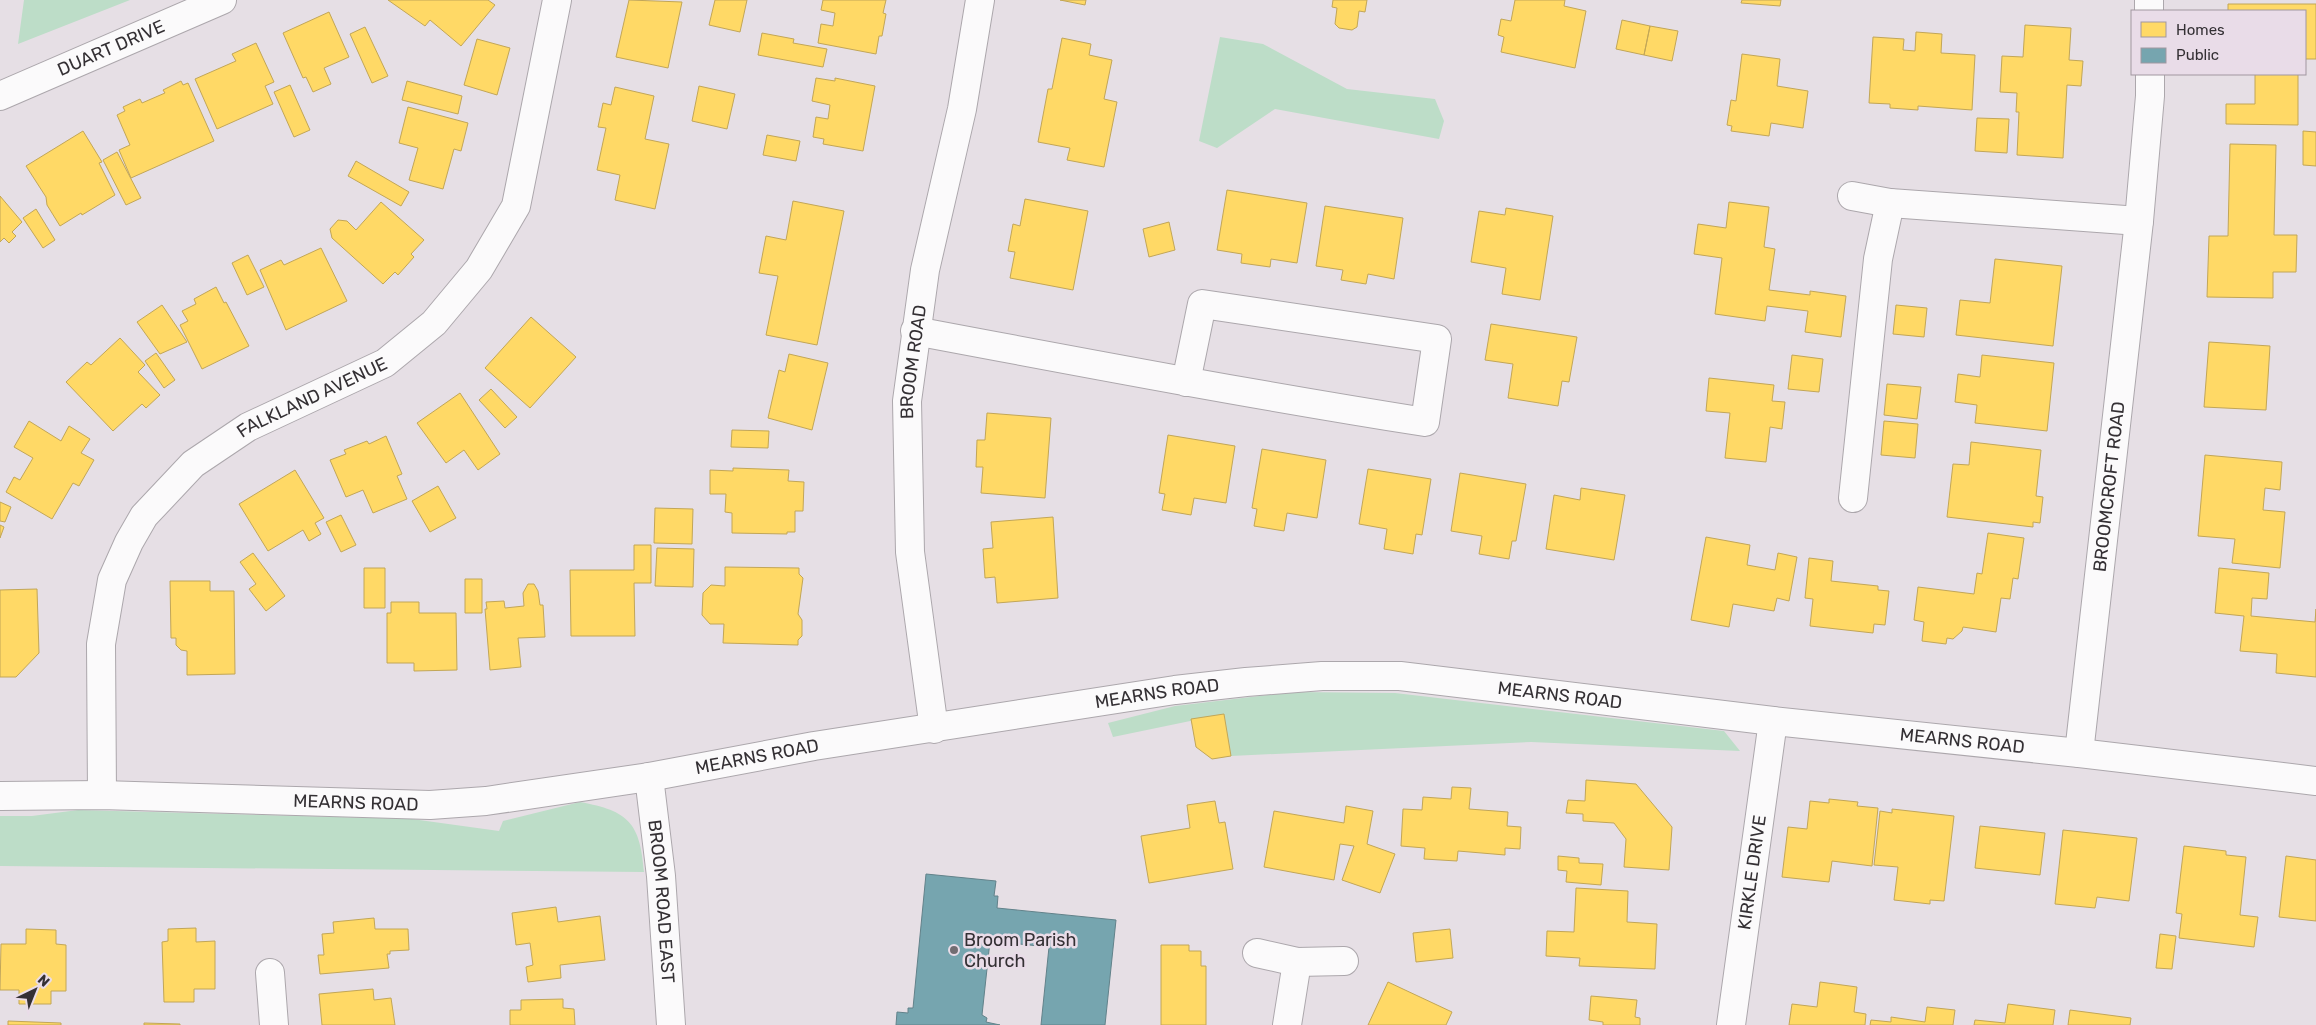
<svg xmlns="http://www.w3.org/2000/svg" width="2316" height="1025" font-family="Rubik,sans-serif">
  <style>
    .green { fill: #bdddc8 }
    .homes { fill: #ffd966; stroke: #c2a657 }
    .public { fill: #76a5af; stroke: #62828a }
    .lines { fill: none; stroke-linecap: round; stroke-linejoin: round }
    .street-casing { stroke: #aca7ac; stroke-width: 30 }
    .secondary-casing { stroke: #aca7ac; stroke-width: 30 }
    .street { stroke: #fbfafb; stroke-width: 28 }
    .secondary { stroke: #fbfafb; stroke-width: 28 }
    .poi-dot { fill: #726d72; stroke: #e9dce8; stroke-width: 2 }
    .labels { text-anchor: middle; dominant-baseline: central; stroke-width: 5; stroke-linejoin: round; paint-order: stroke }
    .street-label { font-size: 18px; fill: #343034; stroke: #e9dce8 }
    .poi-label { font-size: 18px; fill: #343034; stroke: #e9dce8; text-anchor: start }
  </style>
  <rect width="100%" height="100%" fill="#e6dfe5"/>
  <!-- green -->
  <path class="green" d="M24 0H130L18 44Z
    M1220 37 1263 44 1347 89 1435 99 1444 121 1439 139 1275 109 1217 148 1199 141Z
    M1292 692 1395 693 1724 731 1740 751 1531 742 1231 756 1224 714 1113 737 1108 723 1175 706Z
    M580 802C629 811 640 823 644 872L0 866V816H32L78 810 412 819 499 831 503 821Z"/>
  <!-- homes -->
  <path class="homes" d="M388 0H488L495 5 461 46 430 20 425 26Z
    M629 0 682 2 668 68 616 57Z
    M715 0H747L740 32 709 25Z
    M823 0H886L883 13 886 14 882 36H879L876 54 818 43 821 24 833 26 835 13 821 10Z
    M1060 0H1086L1085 5Z
    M1333 0H1367L1365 12 1359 11 1357 27 1352 30 1339 28 1335 24 1337 8 1332 7Z
    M1515 0H1565L1564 6 1586 11 1575 68 1501 52 1504 37 1498 35 1501 19 1511 21Z
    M1742 0H1781L1780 6 1741 3Z
    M2228 4H2316V59H2305V11H2228Z
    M329 12 349 57 324 68 331 84 313 92 306 77 303 78 283 33Z
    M1622 20 1650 26 1644 55 1616 49Z
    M2025 25 2071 28 2069 60 2083 61 2081 86 2067 85 2063 158 2017 155 2019 112H2016L2017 93 2000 92 2002 56 2023 57Z
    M1650 26 1678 31 1672 61 1644 55Z
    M365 27 388 76 372 83 350 34Z
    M1916 32 1942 34 1941 53 1975 55 1972 110 1918 106V110L1890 108V104L1869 103 1873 37 1904 39 1903 50 1915 51Z
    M762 33 794 39 793 43 827 49 823 67 758 55Z
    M1062 38 1091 44 1089 55 1112 60 1104 99 1117 102 1104 167 1067 160 1070 148 1038 142 1048 89H1052Z
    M477 39 510 48 497 95 464 85Z
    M256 43 274 82 265 86 273 104 217 129 195 79 236 61 232 54Z
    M1742 54 1780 59 1777 86 1808 91 1803 128 1771 123 1769 136 1731 131 1732 126 1727 125 1731 100 1736 101Z
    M2255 74H2298V125L2226 124V104H2255Z
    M816 78 835 81V78L875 86 863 151 823 144 824 139 813 137 816 117 828 119 830 105 812 101Z
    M181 81 183 85 188 83 214 141 131 178 119 150 130 145 117 115 125 111 123 107 140 99 142 103 165 93 163 90Z
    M407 81 462 96 458 114 402 100Z
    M290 85 310 130 294 137 274 92Z
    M699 86 735 94 727 129 692 121Z
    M615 87 654 96 645 139 669 144 655 209 615 200 620 175 597 170 606 128 598 127 603 103 611 105Z
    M408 107 468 123 461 151 454 149 443 189 409 180 418 148 399 143Z
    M1977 118 2009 119 2007 153 1975 151Z
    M83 131 102 162 99 163 115 195 82 215 81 213 60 226 47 205 46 197 26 166Z
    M2303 131 2316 132V166L2303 165Z
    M767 135 800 141 796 161 763 155Z
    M2230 144 2276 145 2274 235H2297L2296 272H2273V298L2207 297 2209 236H2228Z
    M117 152 141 198 126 205 103 160Z
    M356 161 409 192 401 206 348 176Z
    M1227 190 1307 203 1297 263 1271 259 1270 267 1241 263 1242 254 1217 250Z
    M0 196 22 222 12 232 16 236 9 243 4 238 0 242Z
    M1025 199 1088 211 1073 290 1010 278 1015 252 1008 251 1013 224 1020 226Z
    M793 201 844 211 817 345 766 335 778 276 759 273 766 236 786 240Z
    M381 202 424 240 411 254 414 257 398 275 395 272 383 284 332 238 330 229 338 220 347 221 356 230Z
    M1729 202 1769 207 1764 247 1775 249 1769 290 1810 295V291L1846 296 1841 337 1805 332 1808 311 1767 306 1765 321 1715 314 1722 258 1694 254 1698 224 1726 228Z
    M1325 206 1403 218 1394 279 1368 274 1366 284 1341 280 1343 270 1316 266Z
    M1506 208 1553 216 1540 300 1502 294 1506 268 1471 262 1479 211 1505 215Z
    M36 209 55 240 43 248 23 218Z
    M1169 222 1175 250 1149 257 1143 229Z
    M321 248 347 301 286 330 260 270 281 260 284 265Z
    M248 255 264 287 247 295 232 263Z
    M1995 259 2062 266 2053 346 1956 335 1960 300 1990 303Z
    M216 287 224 303 226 302 249 346 202 369 180 325 188 321 182 311 196 304 194 299Z
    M162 305 187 342 160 354 137 322Z
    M1896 305 1927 308 1924 337 1893 334Z
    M531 317 576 357 530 408 485 368Z
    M1491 324 1577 337 1569 382 1562 381 1558 406 1508 398 1513 364 1485 360Z
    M120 338 145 365 138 372 160 395 146 408 142 404 113 431 66 382 87 362 91 365Z
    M2209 342 2270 346 2266 410 2204 407Z
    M156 353 175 380 164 388 145 361Z
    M789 354 828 363 812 430 768 418 779 370 785 372Z
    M1792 355 1823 359 1819 392 1788 389Z
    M1982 355 2054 363 2047 431 1975 423 1977 405 1955 402 1958 374 1980 377Z
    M1709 378 1774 385 1772 401 1785 402 1782 429 1770 427 1766 462 1725 458 1730 413 1706 411Z
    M1887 384 1921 387 1917 419 1884 415Z
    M491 389 517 417 505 428 479 400Z
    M460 393 500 454 478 470 464 450 446 463 417 423Z
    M987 413 1051 418 1045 498 981 493 983 467H976L977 440H985Z
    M29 421 61 441 69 426 90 439 81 453 94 460 79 486 73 483 52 519 6 492 14 477 20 480 33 458 14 447Z
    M1884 421 1918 424 1915 458 1881 455Z
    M732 430 769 431 768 448 731 447Z
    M1168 435 1235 446 1226 503 1194 498 1191 515 1162 510 1165 494 1159 493Z
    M386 436 402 474 397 476 407 499 373 513 363 490 346 497 330 460 346 454 344 450 367 441 369 444Z
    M1971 442 2041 450 2036 496 2043 497 2040 523 2033 522V527L1947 517 1953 464 1969 465Z
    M1262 449 1326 460 1317 518 1287 513 1284 531 1254 526 1257 509 1252 508Z
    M2205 455 2282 462 2280 490 2265 488 2263 510 2285 512 2280 568 2232 563 2235 539 2198 536Z
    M733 468 789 470 788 481 804 482 803 511H795V532H787V534L732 533V513L725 512 726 494H710V470L733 471Z
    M1368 469 1431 479 1422 535 1416 534 1413 554 1384 549 1387 529 1359 524Z
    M295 470 324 518 315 523 321 534 309 541 303 530 268 551 239 504Z
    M1460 473 1526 484 1516 541H1512L1509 559 1479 554 1482 536 1451 531Z
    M438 486 456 518 430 532 412 501Z
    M1581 488 1625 495 1614 560 1546 549 1554 495 1580 500Z
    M0 502 11 507 5 522 0 521Z
    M655 508 693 509 692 544 654 543Z
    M341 515 356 545 341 552 326 522Z
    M1053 517 1058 598 997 603 995 577 985 578 983 549 993 548 991 522Z
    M0 525 4 527 0 538Z
    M1988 533 2024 538 2018 579 2013 578 2010 599 2001 598 1996 632 1963 627 1962 631 1953 639 1947 638 1946 644 1922 641 1924 622 1914 620 1918 587 1974 594 1977 573 1982 574Z
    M1706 537 1750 545 1747 565 1775 570 1778 553 1797 557 1789 601 1777 598 1774 611 1733 604 1729 627 1691 620Z
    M634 545H651V583H634L635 636H571L570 570H634Z
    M657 548 694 549 693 587 655 586Z
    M253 553 285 596 266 611 249 589 256 584 240 562Z
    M1809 558 1833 561 1831 581 1878 586V590L1889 591 1885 625 1874 624 1873 633 1810 626 1813 599 1805 598Z
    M725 567 799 568V574L803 578 798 614 802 620V636L798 640V645L723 643 724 624H710L702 615 703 593 711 585 725 586Z
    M364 568H385V608H364Z
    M2219 568 2269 573 2267 599 2252 598 2251 616 2315 622 2316 609V677L2276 673 2277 654 2240 651 2244 616 2215 613Z
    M465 579H482V613H465Z
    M170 581H210V591H234L235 674 187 675V651L181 650 176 645V638H171Z
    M528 584H534L538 591 540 605H543L545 637 518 638 521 667 490 670 485 609H487L486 602 504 601 505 608 524 606 523 593Z
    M37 589 39 653 16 677H0V590Z
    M391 602H419V613H456L457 670 414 671V663H387V613H391Z
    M1224 714 1231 756 1212 759 1196 747 1191 719Z
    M1586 780 1636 784 1672 827 1669 870 1624 867 1626 839 1614 823 1583 821V814L1566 813 1568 800 1585 801Z
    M1452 787 1471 788 1469 809 1508 812 1507 826 1521 827 1520 849 1505 848V855L1458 851 1457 861 1424 859 1425 848 1401 846 1403 809 1422 810 1423 797 1451 799Z
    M1829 799 1858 802 1857 806 1878 808 1872 866 1832 861 1829 882 1782 877 1788 827 1807 829 1810 801 1829 803Z
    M1215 801 1219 823 1225 822 1233 869 1149 883 1141 836 1190 828 1187 805Z
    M1346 806 1373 811 1367 844 1395 854 1380 893 1342 880 1354 846 1340 844 1334 880 1264 867 1274 811 1344 823Z
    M1892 809 1954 816 1944 901 1930 900V904L1894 900 1898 867 1874 865 1880 811 1892 813Z
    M1980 826 2045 833 2040 875 1975 868Z
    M2063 830 2137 838 2129 901 2097 897 2095 908 2055 904Z
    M2184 846 2226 851V855L2246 857 2240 915 2258 917 2254 947 2179 938 2182 914 2176 913Z
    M1558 856 1579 858V863L1603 864 1601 885 1566 882 1567 871 1558 870Z
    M2286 856 2316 860V921L2279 917Z
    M1576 888 1628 891 1627 922 1657 924 1655 969 1579 966 1580 958 1546 956 1547 931 1574 932Z
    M556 907 558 922 600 916 605 960 560 965 561 978 528 982 526 967 533 965 530 943 516 945 512 913Z
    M374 918 375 929H408L409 950 390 951V954H387L389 968 320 974 318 955H324L322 934 334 933 333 922Z
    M196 928V942L215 941V989H194V1002H164L162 942 168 941V929Z
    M26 929 56 930V944L66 945V991H51V1004H19V990H0L1 944H26Z
    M1450 929 1453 958 1416 962 1413 933Z
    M2160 934 2176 936 2172 969 2156 968Z
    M1161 945H1189V951H1201V966H1206V1025H1161Z
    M1388 982 1452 1012 1446 1025H1368Z
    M1820 982 1857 987 1854 1012 1866 1014 1865 1025H1789L1792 1004 1817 1007Z
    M373 989 374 1000 391 998 395 1025H322L319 994Z
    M1591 996 1637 1000 1635 1017 1640 1018V1025H1603V1022L1589 1020Z
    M563 999V1008L574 1009 575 1025H510V1010H521V1000Z
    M2008 1004 2055 1010 2053 1025H1974L1975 1020 2005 1023Z
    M1927 1007 1955 1010 1953 1025H1870L1871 1020 1891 1022V1017L1925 1022Z
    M2070 1010 2131 1018 2130 1025H2068Z
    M8 1021 61 1023V1025H8Z
    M144 1023 180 1024V1025H144Z"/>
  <!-- public -->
  <path class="public" d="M926 874 996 881 994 896H998L997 908 1116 920 1105 1025H1041L1049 947 990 941 982 1015 987 1018 986 1022 1000 1025H896L897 1012 908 1013V1008H913Z"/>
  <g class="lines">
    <defs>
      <g id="street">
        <path d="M2149 11V0"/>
        <path id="s1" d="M0 96 222 0"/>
        <path d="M1852 196 1890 203 2139 221"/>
        <path d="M915 331C1085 363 1254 395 1425 422L1437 339 1202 304 1186 382"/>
        <path d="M1853 498 1878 259 1890 203"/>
        <path id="s2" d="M2079 753 2139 221 2150 96V74"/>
        <path id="s3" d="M102 795 101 644 112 580 129 542 144 516 193 464 248 427 385 363 434 323 479 269 516 206 557 0"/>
        <path d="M1257 953 1297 962 1344 961"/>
        <path d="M270 973 274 1025"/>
        <path d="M1287 1025 1297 962"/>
        <path id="s4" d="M1731 1025 1773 721"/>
      </g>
      <g id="secondary">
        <path id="s5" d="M934 729 910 552 907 401 925 270 962 109 980 0"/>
        <path id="s6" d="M649 777 661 876 671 1025"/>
        <path id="s7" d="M0 796 102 795 430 805 486 801 649 777 814 746 1175 690 1246 682 1322 676H1400L1773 721 2079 753 2316 781"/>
      </g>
    </defs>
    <!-- street casing -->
    <use href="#street" class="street-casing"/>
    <!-- secondary casing -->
    <use href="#secondary" class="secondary-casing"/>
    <!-- street -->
    <use href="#street" class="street"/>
    <!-- secondary -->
    <use href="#secondary" class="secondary"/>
  </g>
  <!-- markers -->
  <circle class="poi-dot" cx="954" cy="950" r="5"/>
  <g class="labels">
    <!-- street labels -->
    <g class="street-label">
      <text stroke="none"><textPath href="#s1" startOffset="121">DUART DRIVE</textPath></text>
      <text stroke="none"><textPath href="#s5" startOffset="369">BROOM ROAD</textPath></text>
      <text stroke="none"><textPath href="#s3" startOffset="496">FALKLAND AVENUE</textPath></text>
      <text stroke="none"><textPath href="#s2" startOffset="268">BROOMCROFT ROAD</textPath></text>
      <text stroke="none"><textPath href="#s7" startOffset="1166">MEARNS ROAD</textPath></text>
      <text stroke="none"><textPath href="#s7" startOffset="1571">MEARNS ROAD</textPath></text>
      <text stroke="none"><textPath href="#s7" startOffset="1976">MEARNS ROAD</textPath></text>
      <text stroke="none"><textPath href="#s7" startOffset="761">MEARNS ROAD</textPath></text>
      <text stroke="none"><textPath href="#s7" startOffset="356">MEARNS ROAD</textPath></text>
      <text stroke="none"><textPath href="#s4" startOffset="154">KIRKLE DRIVE</textPath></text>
      <text stroke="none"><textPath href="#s6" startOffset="125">BROOM ROAD EAST</textPath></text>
    </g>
    <!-- poi labels -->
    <g class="poi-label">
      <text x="964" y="940">Broom Parish<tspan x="964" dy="21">Church</tspan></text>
    </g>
  </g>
  <!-- legend -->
  <rect x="2131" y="10" width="175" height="65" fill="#e9dce8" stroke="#a197a0"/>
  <rect x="2141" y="22" width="25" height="15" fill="#ffd966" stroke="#a197a0"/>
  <text x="2176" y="35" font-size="15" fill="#343034">Homes</text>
  <rect x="2141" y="48" width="25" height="15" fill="#76a5af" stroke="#a197a0"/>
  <text x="2176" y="60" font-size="15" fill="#343034">Public</text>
  <!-- north arrow -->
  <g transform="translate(35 990) rotate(43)" stroke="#e9dce8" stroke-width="4" paint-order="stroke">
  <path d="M0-4L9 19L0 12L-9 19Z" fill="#343034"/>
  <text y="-8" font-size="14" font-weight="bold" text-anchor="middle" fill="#343034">N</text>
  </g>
</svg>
